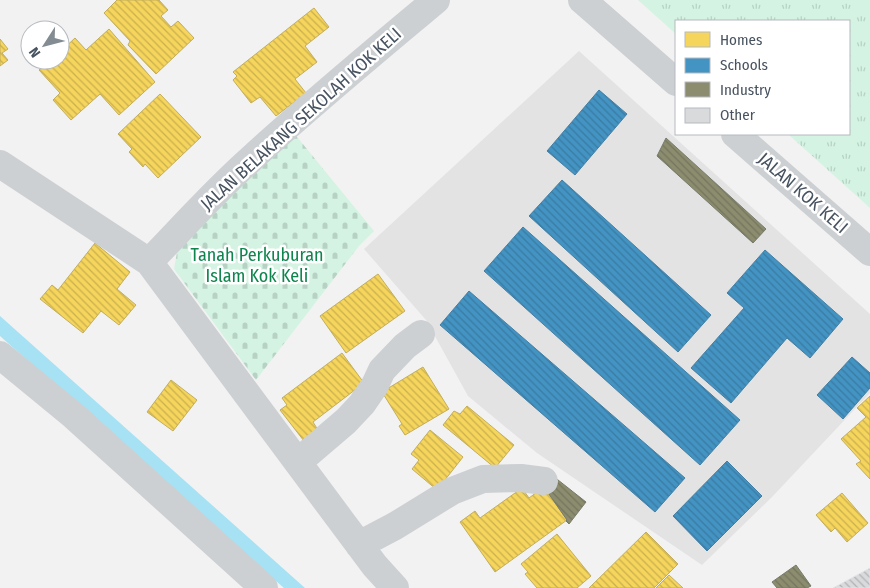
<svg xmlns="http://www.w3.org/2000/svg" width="870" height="588" font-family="'Fira Sans Condensed',sans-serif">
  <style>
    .education { fill: #e4e3e4 }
    .cemetery { fill: url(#cemetery-stones) }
    .park { fill: url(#park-tufts) }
    .water { fill: #a6e1f4 }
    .homes { fill: url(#homes-back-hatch); stroke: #c2ae5d }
    .schools { fill: url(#schools-back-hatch); stroke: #4480a5 }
    .industry { fill: url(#industry-back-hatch); stroke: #777b6a }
    .building { fill: url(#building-back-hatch); stroke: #e3e4e5 }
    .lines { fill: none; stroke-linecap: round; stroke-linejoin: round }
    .minor { stroke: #cdd0d3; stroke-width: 28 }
    .labels { text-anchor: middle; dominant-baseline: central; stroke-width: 5; stroke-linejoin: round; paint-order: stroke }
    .street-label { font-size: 18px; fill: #475360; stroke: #fff }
    .park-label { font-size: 18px; fill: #0f854e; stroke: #fff }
  </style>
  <defs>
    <pattern id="cemetery-stones" width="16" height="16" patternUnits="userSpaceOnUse" patternTransform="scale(1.25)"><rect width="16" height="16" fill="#d4f3e2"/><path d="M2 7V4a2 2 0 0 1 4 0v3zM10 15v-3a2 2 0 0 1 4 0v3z" fill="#b7d2c4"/></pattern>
    <pattern id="park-tufts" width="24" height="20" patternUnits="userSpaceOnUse" patternTransform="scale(1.25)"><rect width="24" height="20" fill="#d4f3e2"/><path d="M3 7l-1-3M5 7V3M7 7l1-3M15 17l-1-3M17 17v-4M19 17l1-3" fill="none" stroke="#b7d2c4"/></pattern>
    <pattern id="homes-back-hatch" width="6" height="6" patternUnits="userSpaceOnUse" patternTransform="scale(1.25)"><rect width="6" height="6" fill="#f6d55c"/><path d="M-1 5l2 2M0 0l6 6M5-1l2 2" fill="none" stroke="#c9af4f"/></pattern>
    <pattern id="schools-back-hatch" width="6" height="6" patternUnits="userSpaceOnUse" patternTransform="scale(1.25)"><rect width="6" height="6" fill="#4393c3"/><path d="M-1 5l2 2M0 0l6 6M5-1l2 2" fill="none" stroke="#3a7ba2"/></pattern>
    <pattern id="industry-back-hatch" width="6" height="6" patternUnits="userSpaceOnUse" patternTransform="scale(1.25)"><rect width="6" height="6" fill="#8c8c6e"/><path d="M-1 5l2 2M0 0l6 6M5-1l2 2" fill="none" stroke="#74755e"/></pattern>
    <pattern id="building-back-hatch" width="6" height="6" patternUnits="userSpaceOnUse" patternTransform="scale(1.25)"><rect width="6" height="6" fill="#d9dadc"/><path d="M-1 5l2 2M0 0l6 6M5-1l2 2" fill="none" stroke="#b2b3b6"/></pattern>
  </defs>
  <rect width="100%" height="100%" fill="#f2f2f2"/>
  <!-- education -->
  <path class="education" d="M579 51 870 314V393L772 497 702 565 537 453 468 396 426 320 364 249Z"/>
  <!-- cemetery -->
  <path class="cemetery" d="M293 132 374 231 359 246 256 380 174 269 178 247Z"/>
  <!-- park -->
  <path class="park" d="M638 0H870V208L788 134H849V21H676V34Z"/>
  <!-- water -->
  <path class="water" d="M0 316 305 588H284L0 336Z"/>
  <!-- homes -->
  <path class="homes" d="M117 0H159L168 10 161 16 171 27 178 21 194 38 156 74 128 45 130 41 104 13Z
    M314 8 329 27 305 46 317 62 295 79 306 93 276 116 260 97 251 103 233 80 237 76 233 72Z
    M109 29 155 82 119 115 100 94 71 120 53 100 60 93 39 70 51 60H60V52L75 38 86 50Z
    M0 39 8 49 2 53 8 60 0 66Z
    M160 94 201 137 158 178 145 164 143 167 129 152 132 149 118 134Z
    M95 243 130 272 117 289 136 305 119 325 101 311 83 333 40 299 52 285 58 290Z
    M378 274 405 311 346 353 320 316Z
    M342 353 364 383 313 422 318 430 304 441 280 410 287 405 282 398Z
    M423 367 449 409 405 435 399 426 402 424 382 392Z
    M171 380 197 400 173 431 147 412Z
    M870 396V479L856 464 861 461 841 439 866 417 857 408Z
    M467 406 514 445 495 468 443 425 454 411 460 414Z
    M430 430 463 457 437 490 412 469 419 460 411 454Z
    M544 487 567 520 495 572 460 522 475 511 480 518 522 488 529 498Z
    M842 493 868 523 847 542 835 528 831 532 816 515Z
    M646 532 678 564 654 588H589Z
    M557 534 591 576 577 588H537L525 574 528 572 521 564Z
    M669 575 683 588H656Z"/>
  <!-- schools -->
  <path class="schools" d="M599 90 627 114 575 175 547 151Z
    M562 180 711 315 678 352 529 216Z
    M523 227 740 420 700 465 484 271Z
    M765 250 843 319 810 358 787 338 731 403 691 368 744 308 727 293Z
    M469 291 685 478 655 512 440 325Z
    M852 357 870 373V388L843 419 817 395Z
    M727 461 762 496 707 551 673 516Z"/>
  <!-- industry -->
  <path class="industry" d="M666 138 766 229 753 243 657 156Z
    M553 476 586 502 569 524 566 521 567 520 544 487Z
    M796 565 811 586 807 588H777L772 582Z"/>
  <!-- building -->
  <path class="building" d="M870 568V588H833Z"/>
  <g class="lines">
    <!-- minor -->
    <path class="minor" d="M582 0 676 82
      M735 134 870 252
      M0 164 149 262 342 522 375 566 395 588
      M149 262C183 227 215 191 251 159 311 104 374 52 436 0
      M0 355 74 416 264 588
      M298 462 346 421 362 404 375 385 382 370 405 346 421 334
      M359 545 395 526 452 491 483 479 521 478 544 481"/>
  </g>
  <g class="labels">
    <!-- street labels -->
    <g class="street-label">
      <text transform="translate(301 119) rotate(-42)">JALAN BELAKANG SEKOLAH KOK KELI</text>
      <text transform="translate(803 193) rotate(41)">JALAN KOK KELI</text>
    </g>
    <!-- park labels -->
    <g class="park-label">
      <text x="257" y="255">Tanah Perkuburan<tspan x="257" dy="21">Islam Kok Keli</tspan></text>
    </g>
  </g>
  <!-- legend -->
  <rect x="675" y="20" width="175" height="115" fill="#ffffff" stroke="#b5babf"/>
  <rect x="685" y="32" width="25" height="15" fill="#f6d55c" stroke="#b5babf"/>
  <text x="720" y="45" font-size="15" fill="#475360">Homes</text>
  <rect x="685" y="58" width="25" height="15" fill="#4393c3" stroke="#b5babf"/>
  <text x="720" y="70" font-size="15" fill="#475360">Schools</text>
  <rect x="685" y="82" width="25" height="15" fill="#8c8c6e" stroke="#b5babf"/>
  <text x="720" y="95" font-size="15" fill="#475360">Industry</text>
  <rect x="685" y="108" width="25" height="15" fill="#d9dadc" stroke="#b5babf"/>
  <text x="720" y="120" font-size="15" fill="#475360">Other</text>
  <!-- north arrow -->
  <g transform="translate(45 45) rotate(234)"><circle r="24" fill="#ffffff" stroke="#b5babf"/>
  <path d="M0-4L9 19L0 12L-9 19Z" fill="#838b93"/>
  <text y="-8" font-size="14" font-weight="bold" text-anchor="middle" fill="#475360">N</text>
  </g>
</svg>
